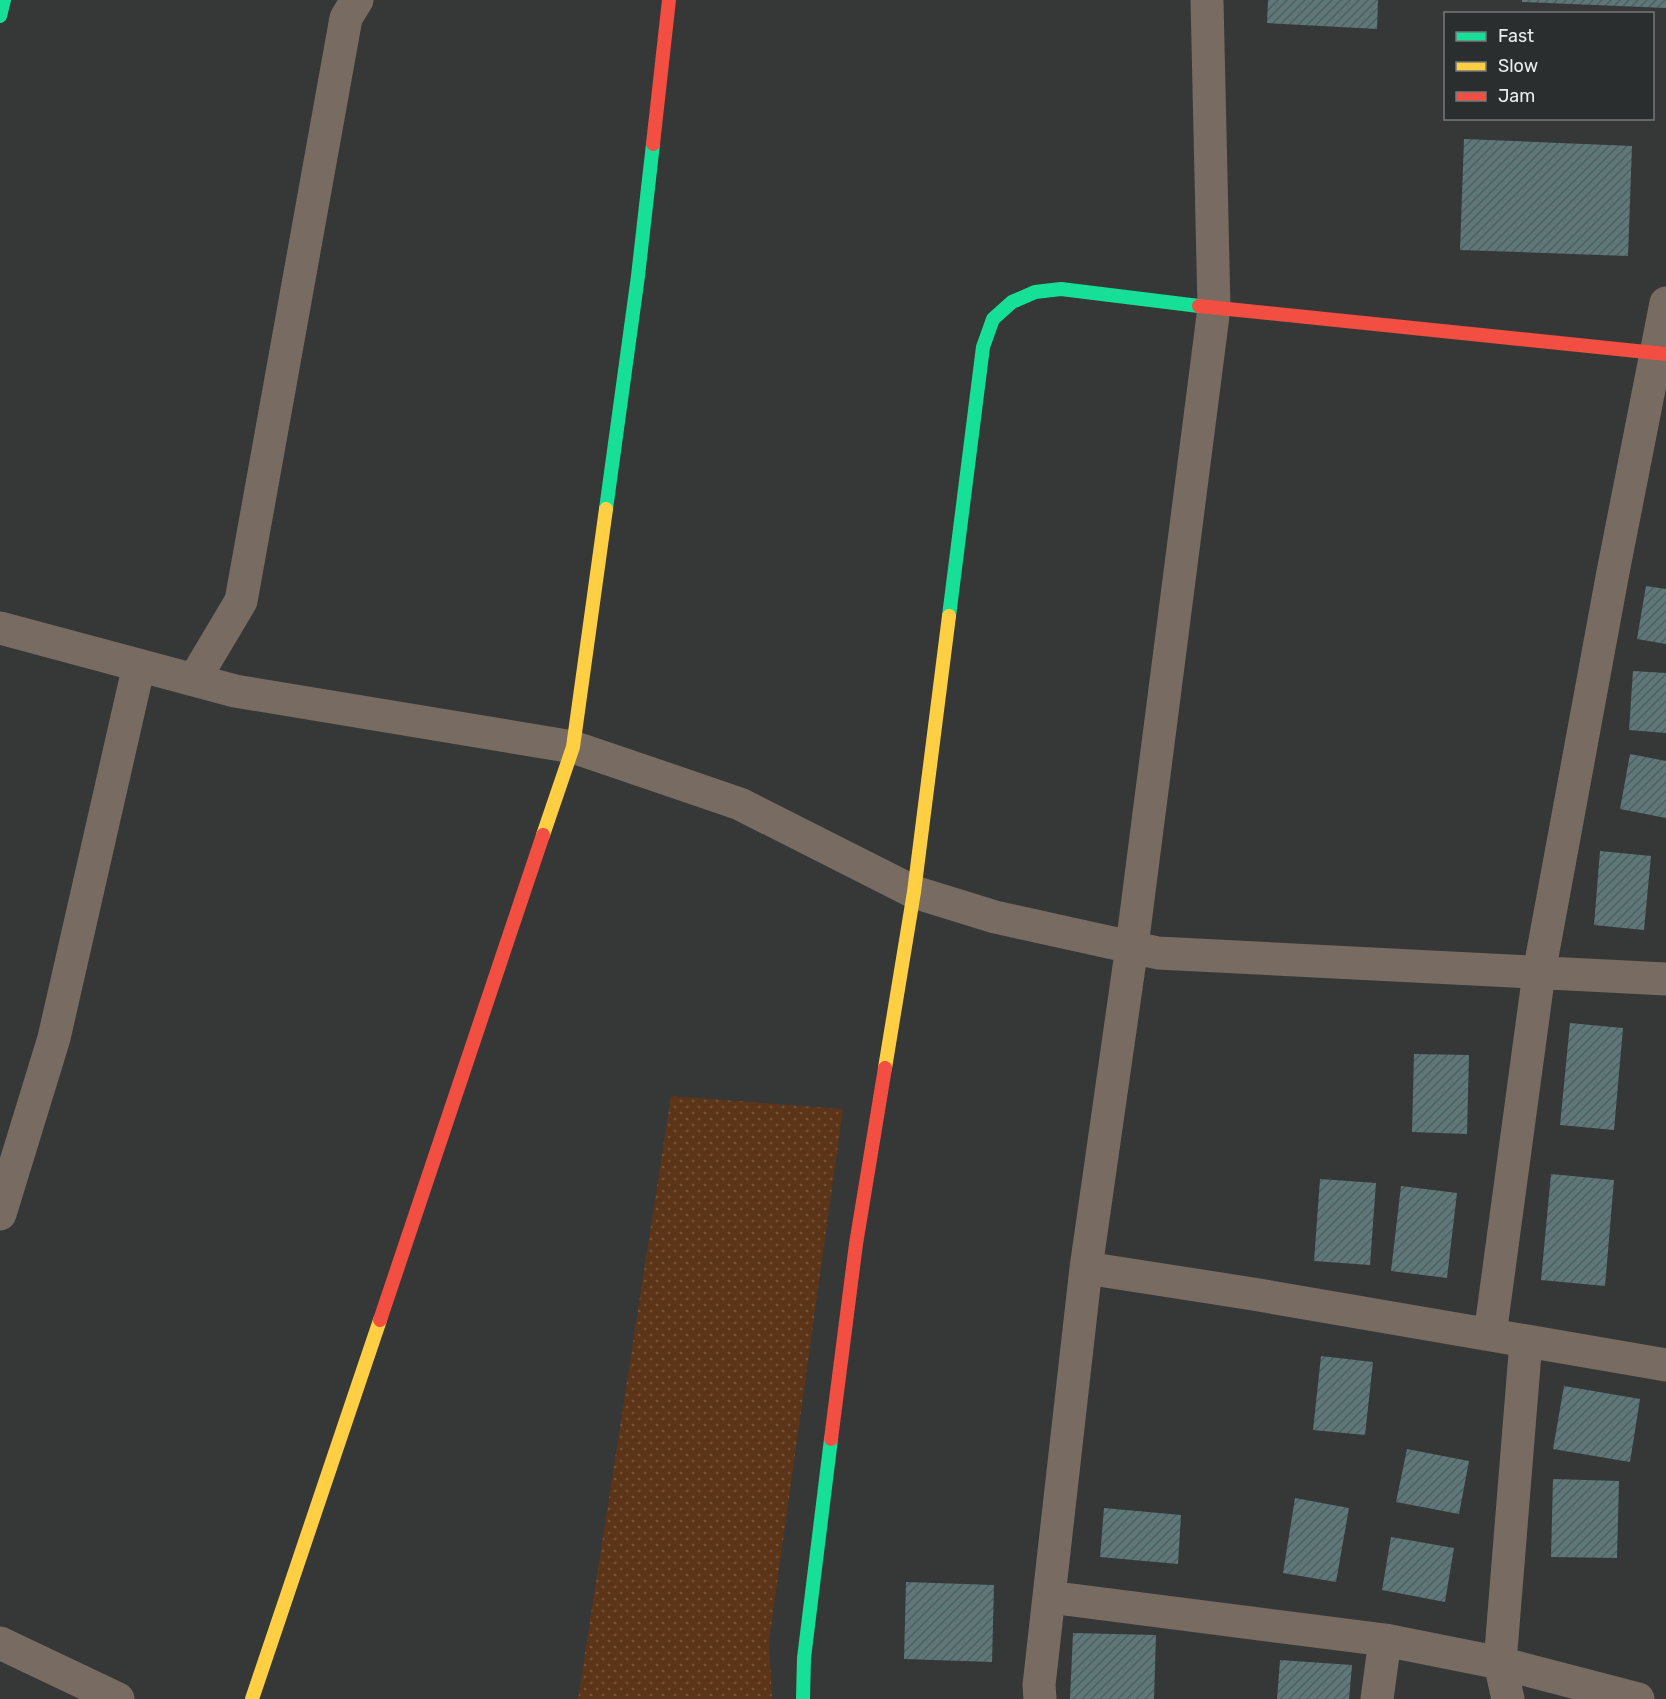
<svg xmlns="http://www.w3.org/2000/svg" width="1666" height="1699" font-family="Rubik,sans-serif">
  <style>
    .park { fill: url(#park-dots) }
    .building { fill: url(#building-hatch) }
    .lines { fill: none; stroke-linecap: round; stroke-linejoin: round }
    .street { stroke: #776b62; stroke-width: 33 }
    .fast { stroke: #16e098; stroke-width: 14 }
    .slow { stroke: #ffcf43; stroke-width: 14 }
    .jam { stroke: #f24e42; stroke-width: 14 }
  </style>
  <defs>
    <pattern id="park-dots" width="8" height="8" patternUnits="userSpaceOnUse" patternTransform="scale(1.5)"><rect width="8" height="8" fill="#5c3519"/><path d="M2 2h.1M6 6h.1" fill="none" stroke="#74533b" stroke-width="1.8" stroke-linecap="round"/></pattern>
    <pattern id="building-hatch" width="6" height="6" patternUnits="userSpaceOnUse" patternTransform="scale(1.5)"><rect width="6" height="6" fill="#5e7778"/><path d="M-1 1l2-2M0 6l6-6M5 7l2-2" fill="none" stroke="#525f60"/></pattern>
  </defs>
  <rect width="100%" height="100%" fill="#363737"/>
  <!-- park -->
  <path class="park" d="M671 1096 843 1109 769 1641 772 1699H578Z"/>
  <!-- building -->
  <path class="building" d="M1268 0H1378L1377 29 1267 23Z
    M1522 0H1666V8L1522 2Z
    M1464 139 1632 146 1628 256 1460 250Z
    M1646 586 1666 589V644L1637 639Z
    M1633 671 1666 673V733L1629 730Z
    M1630 754 1666 761V818L1620 809Z
    M1600 851 1651 856 1644 930 1594 925Z
    M1570 1023 1623 1028 1614 1130 1560 1125Z
    M1414 1054 1469 1055 1467 1134 1412 1132Z
    M1551 1174 1614 1180 1605 1286 1541 1280Z
    M1320 1179 1376 1183 1370 1265 1314 1261Z
    M1401 1186 1457 1193 1447 1278 1391 1271Z
    M1321 1356 1373 1362 1365 1435 1313 1430Z
    M1564 1386 1640 1399 1630 1462 1553 1449Z
    M1407 1449 1469 1461 1459 1514 1396 1502Z
    M1553 1479 1619 1481 1617 1558 1551 1557Z
    M1295 1498 1349 1508 1336 1582 1283 1573Z
    M1104 1508 1181 1515 1178 1564 1100 1557Z
    M1391 1537 1454 1548 1445 1602 1382 1590Z
    M906 1582 994 1585 992 1662 904 1659Z
    M1073 1633 1156 1635 1154 1699H1070Z
    M1280 1660 1352 1665 1349 1699H1277Z"/>
  <g class="lines">
    <!-- street -->
    <path class="street" d="M0 628 235 691 573 747 740 804 914 892 995 917 1158 953 1666 979
      M194 680 241 601 346 18 357 0
      M0 1214 54 1038 139 665
      M1086 1268 1253 1294 1666 1365
      M1490 1335 1539 973 1613 572 1666 303
      M1049 1597 1385 1640 1500 1663 1638 1699
      M0 1643 118 1699
      M1040 1699 1039 1685 1086 1268 1132 946 1214 308 1207 0
      M1377 1699 1385 1640
      M1508 1699 1500 1663 1526 1341"/>
    <!-- fast -->
    <path class="fast" d="M0 16 4 0
      M606 509 638 276 653 144
      M949 616 983 347 993 319 1012 302 1035 292 1061 289 1199 306
      M803 1699 804 1658 831 1439"/>
    <!-- slow -->
    <path class="slow" d="M543 835 573 747 606 509
      M885 1068 914 892 949 616
      M252 1699 380 1320"/>
    <!-- jam -->
    <path class="jam" d="M653 144 669 0
      M1199 306 1666 354
      M380 1320 543 835
      M831 1439 856 1244 885 1068"/>
  </g>
  <!-- legend -->
  <rect x="1444" y="12" width="210" height="108" fill="#2b2e2e" stroke="#787a7a" stroke-width="1.5"/>
  <rect x="1456" y="32" width="30" height="9" fill="#16e098" stroke="#787a7a" stroke-width="1.5"/>
  <text x="1498" y="42" font-size="18" fill="#ebeded">Fast</text>
  <rect x="1456" y="62" width="30" height="9" fill="#ffcf43" stroke="#787a7a" stroke-width="1.5"/>
  <text x="1498" y="72" font-size="18" fill="#ebeded">Slow</text>
  <rect x="1456" y="92" width="30" height="9" fill="#f24e42" stroke="#787a7a" stroke-width="1.5"/>
  <text x="1498" y="102" font-size="18" fill="#ebeded">Jam</text>
</svg>
